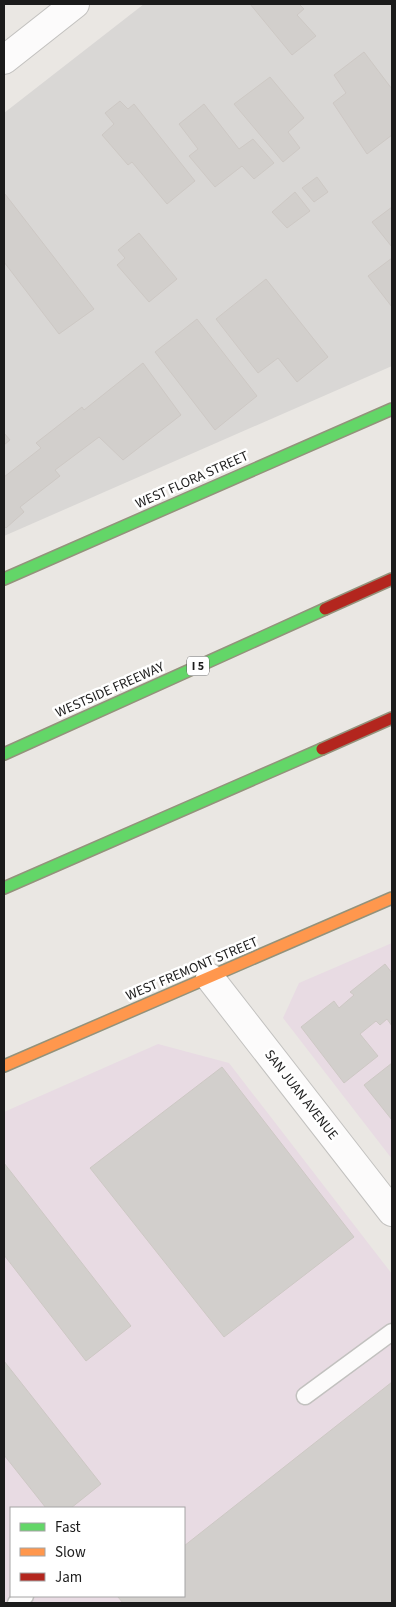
<svg xmlns="http://www.w3.org/2000/svg" width="396" height="1607" font-family="'Source Sans 3',sans-serif">
  <style>
    .residential { fill: #d9d7d5 }
    .industrial { fill: #e8dbe3; fill-rule: evenodd }
    .building { fill: #d2cfcc; stroke: #cdc8c4 }
    .lines { fill: none; stroke-linecap: round; stroke-linejoin: round }
    .lane-casing { stroke: #c2c1bf; stroke-width: 19 }
    .street-casing { stroke: #c2c1bf; stroke-width: 30 }
    .fast-casing { stroke: #93927b; stroke-width: 14 }
    .slow-casing { stroke: #93927b; stroke-width: 14 }
    .jam-casing { stroke: #93927b; stroke-width: 14 }
    .lane { stroke: #fcfbfb; stroke-width: 16 }
    .street { stroke: #fcfbfb; stroke-width: 28 }
    .fast { stroke: #63d668; stroke-width: 11 }
    .slow { stroke: #ff974d; stroke-width: 11 }
    .jam { stroke: #b3261e; stroke-width: 11 }
    .labels { text-anchor: middle; dominant-baseline: central; stroke-width: 5; stroke-linejoin: round; paint-order: stroke }
    .shield { fill: #fff; stroke: #5f5f5f; stroke-width: 1 }
    .shield-label { font-size: 12px; font-weight: bold; fill: #1b1b1b }
    .street-label { font-size: 14px; fill: #1b1b1b; stroke: #fff }
  </style>
  <rect width="100%" height="100%" fill="#eae7e3"/>
  <!-- residential -->
  <path class="residential" d="M144 4H392V366L4 536V113Z"/>
  <!-- industrial -->
  <path class="industrial" d="M392 943V1159L283 1018 299 983Z
    M158 1044 229 1063 392 1274V1603H4V1112ZM11 1508H184V1596H11Z"/>
  <!-- building -->
  <path class="building" d="M250 4H299L304 9 297 15 316 36 292 55Z
    M364 52 392 89V135L367 154 333 103 346 93 334 75Z
    M270 77 304 118 288 132 300 148 283 162 234 104Z
    M120 101 128 109 134 104 195 181 167 204 132 162 128 165 102 135 114 124 105 113Z
    M204 104 239 149 253 139 274 163 254 179 242 166 215 187 189 156 198 149 179 124Z
    M317 177 328 192 314 202 302 188Z
    M295 192 310 211 287 228 272 212Z
    M5 194 94 309 59 334 4 262Z
    M392 207V247L372 222Z
    M139 233 177 279 149 302 117 265 125 258 118 250Z
    M392 258V307L368 276Z
    M266 279 328 357 297 382 278 358 258 373 216 319Z
    M197 319 257 396 215 430 155 352Z
    M143 363 181 415 123 460 99 437 55 470 60 476 20 507 24 512 6 528 4 526V477L41 448 36 443 82 407 84 410Z
    M4 433 10 440 4 445Z
    M385 964 392 973V1026L387 1019 380 1025 376 1021 360 1034 378 1056 344 1083 301 1027 334 1001 339 1008 354 995 350 992Z
    M392 1063V1120L364 1085Z
    M222 1067 354 1237 224 1337 90 1168Z
    M4 1163 131 1326 86 1361 4 1255Z
    M4 1361 101 1484 71 1508H46L4 1455Z
    M392 1382V1603H123L118 1597 120 1596H184V1546Z"/>
  <g class="lines">
    <defs>
      <path id="lane" d="M305 1396 392 1332
        M16 1603 25 1596"/>
      <path id="street" d="M4 60 75 4
        M210 978 392 1212"/>
      <path id="fast" d="M4 579 392 409
        M4 754 325 609
        M4 888 322 749"/>
      <path id="slow" d="M4 1066 392 898"/>
      <path id="jam" d="M325 609 392 579
        M322 749 392 718"/>
    </defs>
    <!-- lane casing -->
    <use href="#lane" class="lane-casing"/>
    <!-- street casing -->
    <use href="#street" class="street-casing"/>
    <!-- fast casing -->
    <use href="#fast" class="fast-casing"/>
    <!-- slow casing -->
    <use href="#slow" class="slow-casing"/>
    <!-- jam casing -->
    <use href="#jam" class="jam-casing"/>
    <!-- lane -->
    <use href="#lane" class="lane"/>
    <!-- street -->
    <use href="#street" class="street"/>
    <!-- fast -->
    <use href="#fast" class="fast"/>
    <!-- slow -->
    <use href="#slow" class="slow"/>
    <!-- jam -->
    <use href="#jam" class="jam"/>
  </g>
  <g class="labels">
    <!-- shield labels -->
    <rect class="shield" x="187" y="656.5" width="22" height="19" rx="4"/>
    <g class="shield-label">
      <text x="198" y="666">I 5</text>
    </g>
    <!-- street labels -->
    <g class="street-label">
      <text transform="translate(192 480) rotate(-24)">WEST FLORA STREET</text>
      <text transform="translate(110 690) rotate(-24)">WESTSIDE FREEWAY</text>
      <text transform="translate(192 969) rotate(-23)">WEST FREMONT STREET</text>
      <text transform="translate(301 1095) rotate(52)">SAN JUAN AVENUE</text>
    </g>
  </g>
  <!-- border -->
  <rect width="396" height="1607" fill="none" stroke="#1b1b1b" stroke-width="10"/>
  <!-- legend -->
  <rect x="10" y="1507" width="175" height="90" fill="#ffffff" stroke="#a4a4a4"/>
  <rect x="20" y="1523" width="25" height="8" fill="#63d668" stroke="#a4a4a4"/>
  <text x="55" y="1532" font-size="15" fill="#1b1b1b">Fast</text>
  <rect x="20" y="1548" width="25" height="8" fill="#ff974d" stroke="#a4a4a4"/>
  <text x="55" y="1557" font-size="15" fill="#1b1b1b">Slow</text>
  <rect x="20" y="1573" width="25" height="8" fill="#b3261e" stroke="#a4a4a4"/>
  <text x="55" y="1582" font-size="15" fill="#1b1b1b">Jam</text>
</svg>
